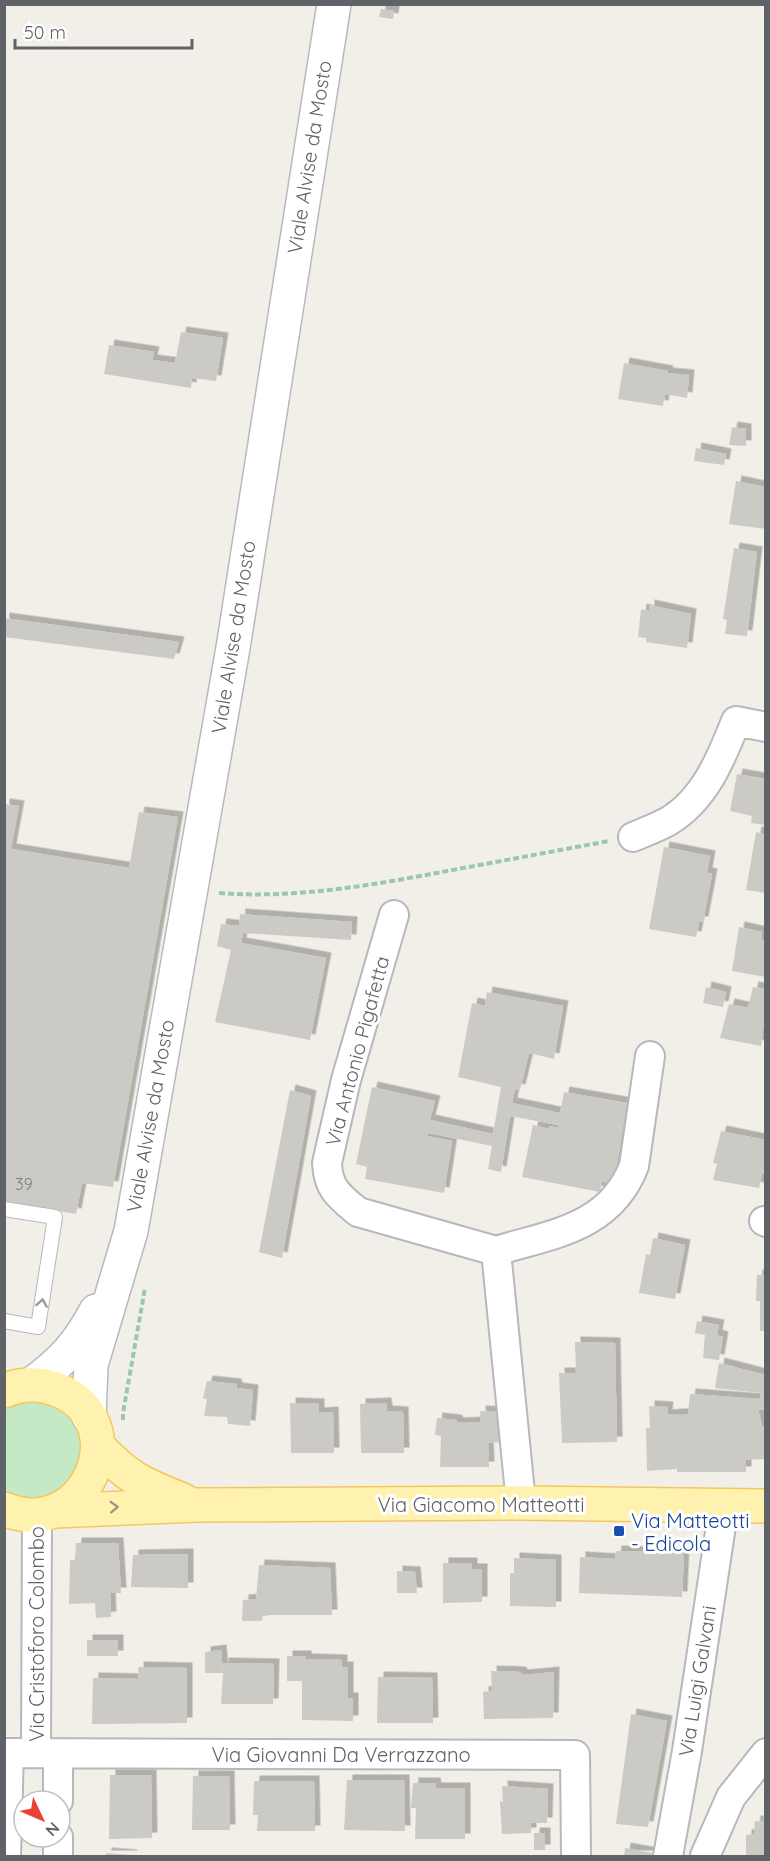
<svg xmlns="http://www.w3.org/2000/svg" width="770" height="1861" font-family="Quicksand,sans-serif">
  <style>
    .green { fill: #c5e8c5 }
    .building { fill: #cccac5; filter: url(#shadow) }
    .lines { fill: none; stroke-linecap: round; stroke-linejoin: round }
    .lane-casing { stroke: #b5b8bc; stroke-width: 16 }
    .street-casing { stroke: #b5b8bc; stroke-width: 32 }
    .secondary-casing { stroke: #b6babf; stroke-width: 36 }
    .primary-casing { stroke: #f2c960; stroke-width: 36 }
    .path { stroke: #9cc7a9; stroke-width: 4; stroke-dasharray: 6 3; stroke-linecap: butt }
    .lane { stroke: #fff; stroke-width: 14 }
    .street { stroke: #fff; stroke-width: 28 }
    .secondary { stroke: #fff; stroke-width: 33 }
    .primary { stroke: #fff2af; stroke-width: 33 }
    .oneway { stroke: #979a9d }
    .oneway2 { stroke: #979581 }
    .transit-dot { fill: #1a4fb4; stroke: #fff; stroke-width: 2 }
    .labels { text-anchor: middle; dominant-baseline: central; stroke-width: 6; stroke-linejoin: round; paint-order: stroke }
    .number-label { font-size: 16px; fill: #7a7d7f }
    .street-label { font-size: 20px; fill: #5f6368; stroke: #fff }
    .transit-label { font-size: 20px; fill: #164399; stroke: #fff; text-anchor: start }
  </style>
  <defs>
    <filter id="shadow"><feDropShadow dx="5.5" dy="-5.5" stdDeviation="0" flood-color="#0004"/></filter>
  </defs>
  <rect width="100%" height="100%" fill="#f1efe8"/>
  <!-- green -->
  <path class="green" d="M44 1399 73 1416 85 1446 67 1490 37 1502 5 1493V1407L9 1404Z"/>
  <!-- building -->
  <path class="building" d="M381 9 394 11 393 19 379 17Z
    M181 332 223 338 216 381 192 378 191 388 104 374 109 345 154 352 152 360 175 363Z
    M624 363 668 371 667 373 689 375 687 398 665 394 663 406 618 399Z
    M732 427 746 429V446L729 445Z
    M696 448 726 454 724 465 694 461Z
    M736 481 765 487V529L729 524Z
    M734 548 757 552 747 636 725 634 727 620 723 619Z
    M649 605 691 614 687 648 646 642V638L638 637 641 609 649 611Z
    M4 618 179 642 174 659 4 637Z
    M737 774 765 779V825L751 823 752 816 730 811Z
    M4 804 19 806 11 849 129 868 139 812 178 817 113 1187 82 1183 76 1214 4 1201Z
    M756 832 765 834V893L746 890Z
    M664 847 710 856 707 873 712 874 703 922H699L696 937 649 929Z
    M240 914 352 922 351 940 243 933 241 943 326 958 310 1040 215 1022 231 950 217 946 221 924 239 926Z
    M739 927 762 932 761 940 765 941V977L732 971Z
    M706 987 726 992 723 1007 703 1003Z
    M753 987 765 989V1012L761 1046 720 1038 729 1004 748 1008Z
    M487 992 563 1006 554 1059 529 1053 520 1090 515 1089 512 1103 560 1113 564 1092 627 1103 614 1182H602L600 1192 522 1177 533 1125 549 1129 550 1126 558 1128V1125L510 1116 501 1172 488 1169 492 1146 428 1133 427 1136 452 1141 444 1193 365 1179 367 1167 356 1164 372 1087 435 1101 430 1120 493 1134 501 1087 458 1077 472 1003 485 1006Z
    M290 1090 311 1096 282 1258 259 1252Z
    M721 1131 765 1140V1174H762L759 1188 713 1180 717 1164 713 1163Z
    M653 1238 685 1245 675 1299 639 1293 646 1254 650 1255Z
    M757 1275H765V1331H760V1301H756Z
    M697 1321 719 1325 717 1335 723 1337 719 1360 703 1358 705 1335 695 1333Z
    M575 1342 615 1343 617 1442 562 1443 559 1373H576Z
    M719 1363 765 1375V1410L758 1409 762 1426 765 1427V1459L746 1460V1472H677V1469L647 1471 646 1428H650L649 1406 668 1407 667 1415 678 1414H688L690 1394 760 1399 761 1393 715 1388Z
    M207 1381 236 1384 237 1388 253 1390 250 1426 228 1424 227 1417 204 1416 207 1399 203 1398Z
    M290 1403 319 1404V1413L333 1412 334 1453H291Z
    M386 1403 387 1411 403 1412 404 1453H361L360 1404Z
    M480 1411 500 1412 501 1442 488 1443 489 1467H440L441 1436 435 1435 437 1418 456 1420 458 1423 481 1422Z
    M76 1543H118L121 1593H110L111 1617 96 1618 95 1603 69 1604 70 1560H75Z
    M616 1551 684 1553 682 1597 579 1593 580 1557 615 1559Z
    M188 1554V1588L131 1587 133 1555Z
    M514 1558 556 1560V1607L510 1606V1573H514Z
    M443 1563H472V1569H482V1602L443 1603Z
    M259 1565 330 1568 332 1615H263L262 1621H242L243 1600 256 1599Z
    M397 1571 415 1572 417 1593H397Z
    M87 1640H118V1656H87Z
    M221 1650 223 1673V1663L274 1664 273 1704H221L223 1673H205V1652Z
    M287 1656H306V1659L342 1660V1667H348V1698H353V1721L302 1720V1681H287Z
    M138 1667 187 1668V1723L92 1724 93 1678 139 1679Z
    M491 1671 520 1672 523 1675 554 1672 553 1718 484 1719 483 1692 492 1691Z
    M378 1677 432 1678 433 1723H377Z
    M631 1714 667 1721 648 1827 616 1824Z
    M110 1775H151L152 1838 109 1839Z
    M193 1776H229L230 1830H192Z
    M347 1780H404L405 1831 344 1830Z
    M254 1781H314L315 1831H257L258 1815H253Z
    M413 1783H435L436 1788H465V1839H415L416 1808H411Z
    M502 1786 548 1789 547 1823H531V1833L502 1834 500 1801 503 1802Z
    M764 1817 765 1856H746V1835L754 1834 755 1821 763 1822Z
    M534 1833H545V1850H534Z
    M625 1848 652 1853 651 1856H624Z
    M106 1853 132 1855V1856H106Z"/>
  <g class="lines">
    <defs>
      <path id="lane" d="M4 1209 55 1217 38 1327 4 1321"/>
      <path id="street" d="M633 837C644 832 656 828 667 822 704 801 721 759 736 721L766 727
        M394 915 346 1080 327 1163C328 1189 339 1196 358 1212L496 1251
        M764 1221 766 1222
        M521 1503 496 1251C552 1234 610 1228 634 1166L650 1056
        M4 1753 575 1755 576 1856
        M36 1753 37 1515
        M58 1754V1801
        M58 1837V1856
        M6 1856 9 1753
        M668 1856 687 1751 724 1506
        M705 1856 731 1797 766 1753"/>
      <path id="secondary" d="M32 1384C62 1362 78 1345 96 1311
        M89 1417 91 1365 131 1231 233 648 334 4"/>
      <path id="primary" d="M4 1391C22 1383 40 1383 58 1390 137 1422 86 1543 4 1509
        M98 1446C128 1478 142 1484 183 1500
        M55 1511 196 1505 521 1503 766 1506"/>
    </defs>
    <!-- lane casing -->
    <use href="#lane" class="lane-casing"/>
    <!-- street casing -->
    <use href="#street" class="street-casing"/>
    <!-- secondary casing -->
    <use href="#secondary" class="secondary-casing"/>
    <!-- primary casing -->
    <use href="#primary" class="primary-casing"/>
    <!-- path -->
    <path class="path" d="M219 893C295 899 373 885 447 871 501 861 555 851 609 841
      M123 1420V1413L145 1288"/>
    <!-- lane -->
    <use href="#lane" class="lane"/>
    <!-- street -->
    <use href="#street" class="street"/>
    <!-- secondary -->
    <use href="#secondary" class="secondary"/>
    <!-- primary -->
    <use href="#primary" class="primary"/>
  </g>
  <!-- one-way arrows -->
  <defs><path id="oneway-chevron" d="M-2-3.5L2.5 0L-2 3.5" fill="none" stroke-width="1.6" stroke-linecap="round" stroke-linejoin="round" transform="scale(1.5)"/></defs>
  <use class="oneway" href="#oneway-chevron" transform="translate(42 1303) rotate(-81)"/>
  <use class="oneway2" href="#oneway-chevron" transform="translate(114 1507) rotate(-2)"/>
  <!-- markers -->
  <rect class="transit-dot" x="613" y="1525" width="12" height="12" rx="3"/>
  <g class="labels">
    <!-- number labels -->
    <g class="number-label">
      <text x="24" y="1184">39</text>
    </g>
    <!-- street labels -->
    <g class="street-label">
      <text transform="translate(309 157) rotate(-81)">Viale Alvise da Mosto</text>
      <text transform="translate(233 637) rotate(-81)">Viale Alvise da Mosto</text>
      <text transform="translate(357 1051) rotate(-75)">Via Antonio Pigafetta</text>
      <text transform="translate(150 1116) rotate(-80)">Viale Alvise da Mosto</text>
      <text x="481" y="1504">Via Giacomo Matteotti</text>
      <text transform="translate(36 1634) rotate(-90)">Via Cristoforo Colombo</text>
      <text transform="translate(697 1681) rotate(-81)">Via Luigi Galvani</text>
      <text x="341" y="1754">Via Giovanni Da Verrazzano</text>
    </g>
    <!-- transit labels -->
    <g class="transit-label">
      <text x="631" y="1520">Via Matteotti<tspan x="631" dy="23">- Edicola</tspan></text>
    </g>
  </g>
  <!-- border -->
  <rect width="770" height="1861" fill="none" stroke="#5f6368" stroke-width="12"/>
  <!-- north arrow -->
  <g transform="translate(42 1819) rotate(134)"><circle r="28" fill="#ffffff" stroke="#bfc1c3" stroke-width="1.5"/>
  <path d="M0-4.5L10 22L0 15L-10 22Z" fill="#ea4335"/>
  <text y="-9" font-size="16" font-weight="bold" text-anchor="middle" fill="#5f6368">N</text>
  </g>
  <!-- scale -->
  <path d="M15 39v9h177v-9" fill="none" stroke="#5f6368" stroke-width="3"/>
  <text x="24" y="39" font-size="18" fill="#5f6368" stroke="#ffffff" stroke-width="4.5" paint-order="stroke">50 m</text>
</svg>
